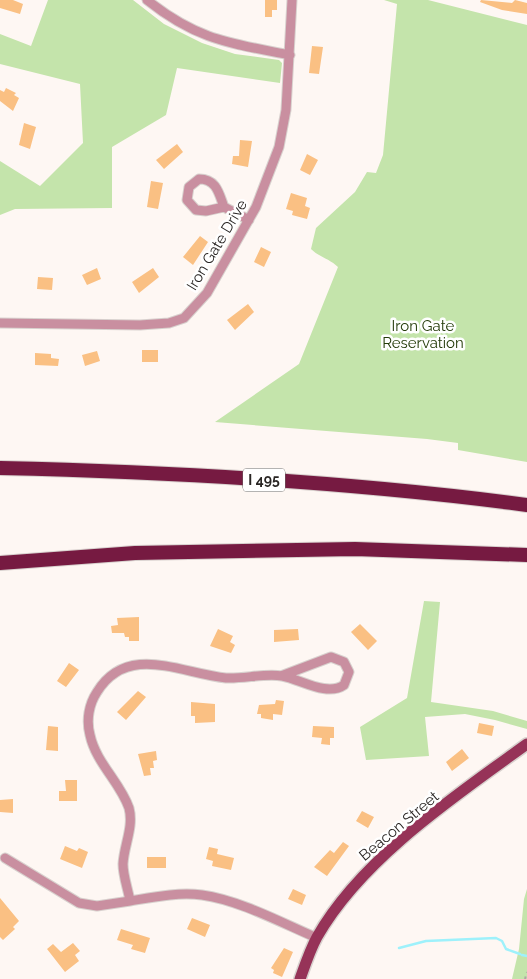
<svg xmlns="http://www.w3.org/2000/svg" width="527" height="979" font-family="Raleway,sans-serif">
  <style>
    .green { fill: #c4e4ab }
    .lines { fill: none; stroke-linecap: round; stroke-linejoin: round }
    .stream { stroke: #9ef1fb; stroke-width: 2.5 }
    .building { fill: #fac083 }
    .minor-casing { stroke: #d8d1ce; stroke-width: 11 }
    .major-casing { stroke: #d8d1ce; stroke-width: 14 }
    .highway-casing { stroke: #d8d1ce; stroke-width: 16 }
    .path { stroke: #ada7a4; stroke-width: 2; stroke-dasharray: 2.5 4; stroke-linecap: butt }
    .minor { stroke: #c98fa0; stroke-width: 9 }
    .major { stroke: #963358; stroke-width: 11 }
    .highway { stroke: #761a41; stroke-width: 14 }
    .labels { text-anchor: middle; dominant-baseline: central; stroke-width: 5; stroke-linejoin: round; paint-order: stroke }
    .shield { fill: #fff; stroke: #696665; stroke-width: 1 }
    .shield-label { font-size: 14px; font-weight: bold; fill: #292523 }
    .street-label { font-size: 15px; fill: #292523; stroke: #fff }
    .park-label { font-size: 15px; fill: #243b09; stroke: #fff }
  </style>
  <rect width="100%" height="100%" fill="#fef7f3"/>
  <!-- green -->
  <path class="green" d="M48 0H133L164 24 202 43 235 54 279 60 282 63 280 83 177 68 166 115 112 147V208L15 209 0 215V161L40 186 83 143 80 84 0 64V34L31 46Z
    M384 0H428L527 25V462L458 450V443L427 439 215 422 299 364 338 267C330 259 319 257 311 249L316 228 355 192 367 172 376 173 383 155 397 4Z
    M424 601 440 602 431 702 493 711 527 721V729L495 720 465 714 425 717 429 756 366 760 360 727 407 698Z
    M527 889V979H512L519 949 524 899Z"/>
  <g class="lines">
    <!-- stream -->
    <path class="stream" d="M399 948 426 941 496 938 502 941 506 949 520 954
      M522 955 527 956"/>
  </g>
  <!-- building -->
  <path class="building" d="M0 0H13L23 4 20 14 0 8Z
    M265 0H277V10H272V17H265Z
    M481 0 512 3 515 0 527 3V14L502 10 480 2Z
    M312 46 323 47 319 74 309 73Z
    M6 88 16 93 14 95 19 98 13 111 0 101V90L4 92Z
    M24 123 36 127 30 149 19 145Z
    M240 140 252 141 248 167 232 164 233 156H239Z
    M177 144 183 152 164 169 156 160Z
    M307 154 318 160 310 175 300 170Z
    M151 181 163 183 158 209 147 207Z
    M291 193 307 198 305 206 310 208 307 219 292 215 293 211 286 209Z
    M200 236 208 242 193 265 183 257Z
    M261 247 271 252 264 267 254 262Z
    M97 268 101 279 87 285 82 275Z
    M153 268 159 277 139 293 132 282Z
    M38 277 53 278 52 290 37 289Z
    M248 304 254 312 235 330 227 320Z
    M142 350H158V362H142Z
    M97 351 100 361 85 366 82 355Z
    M35 353 51 354V358L59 359 58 366 35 365Z
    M139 617V641H129V637H125L124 633H112L111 626 118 625 117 618Z
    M360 624 377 641 368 650 351 632Z
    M218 629 233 636 230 642 235 645 231 653 210 646Z
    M298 629 299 640 274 642V630Z
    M69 663 79 670 66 687 57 681Z
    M138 691 146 697 126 720 117 712Z
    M276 700 284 701 282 715 273 714V720L261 718V714H257L259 705 275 704Z
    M191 702 215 704V722L195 723V716H191Z
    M479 723 494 726 492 736 477 733Z
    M48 726 58 727V751L46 750Z
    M313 726 334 727V738H330V745L321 744 322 738 312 737Z
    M462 749 469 758 452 771 446 762Z
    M156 751 157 760 153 761 154 768H150L151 775 144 776 138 754Z
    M65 780H77V801H59V791H66Z
    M13 799V813L0 812V800Z
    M362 811 374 817 368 828 356 821Z
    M343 842 349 846 327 876 314 867 330 850 334 853Z
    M65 846 77 851 79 848 88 852 82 868 60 859Z
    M209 847 218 849 217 854 234 858 231 870 212 866 213 861 206 859Z
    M147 857H166V868H147Z
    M293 889 306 895 302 905 288 899Z
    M0 898 19 921 13 927 15 929 3 940 0 937Z
    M192 918 210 925 205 937 187 929Z
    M121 929 150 938 145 953 131 949 133 945 117 940Z
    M73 943 80 951 75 955 79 961 65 972 47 949 53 944 61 952Z
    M284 948 293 952 282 977 273 973 274 970 271 968Z"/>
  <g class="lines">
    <defs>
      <path id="minor" d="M147 0C197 40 229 43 290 55
        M224 207C219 194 217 179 199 179L189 187 187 200 196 210 206 211 224 207 249 220
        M0 323 140 325 169 323 184 318 207 293 256 207 279 147 286 110 292 0
        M281 676 331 657 344 662 349 672 344 685C327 697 300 679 282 676 265 673 244 679 226 678 182 674 128 642 97 692 89 704 86 720 90 735 96 763 120 782 129 808 134 827 124 845 123 864 123 876 128 889 130 901 154 897 178 892 202 895 239 900 282 923 317 938
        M5 858 79 903 97 906 130 901"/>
      <path id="major" d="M300 979C305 965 310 950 317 937 361 859 455 796 527 744"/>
      <path id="highway" d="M0 468C176 472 352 482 527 505
        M0 563 135 553 355 549 527 555"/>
    </defs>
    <!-- minor casing -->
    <use href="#minor" class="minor-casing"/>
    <!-- major casing -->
    <use href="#major" class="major-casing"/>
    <!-- highway casing -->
    <use href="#highway" class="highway-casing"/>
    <!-- path -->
    <path class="path" d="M525 979 527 972"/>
    <!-- minor -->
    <use href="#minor" class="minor"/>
    <!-- major -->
    <use href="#major" class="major"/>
    <!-- highway -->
    <use href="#highway" class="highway"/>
  </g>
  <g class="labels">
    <!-- shield labels -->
    <rect class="shield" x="243" y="468.5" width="42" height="23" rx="4"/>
    <g class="shield-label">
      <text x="264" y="480">I 495</text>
    </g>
    <!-- street labels -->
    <g class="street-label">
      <text transform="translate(217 245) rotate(-59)">Iron Gate Drive</text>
      <text transform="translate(399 826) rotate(-40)">Beacon Street</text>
    </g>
    <!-- park labels -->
    <g class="park-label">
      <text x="423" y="326">Iron Gate<tspan x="423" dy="17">Reservation</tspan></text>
    </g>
  </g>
</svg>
